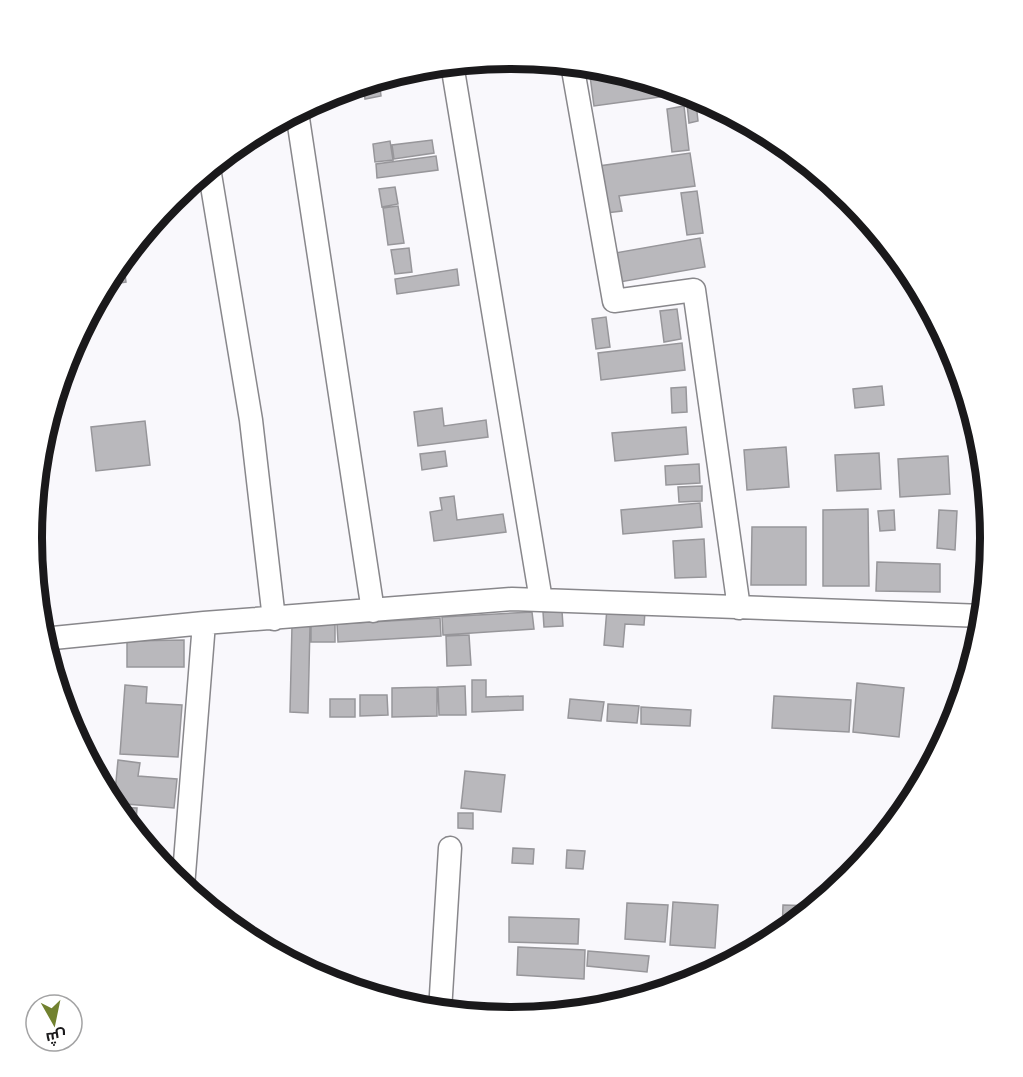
<svg xmlns="http://www.w3.org/2000/svg" width="1023" height="1077" font-family="Barlow,Cairo,sans-serif">
  <style>
    .building { fill: #b9b8bc; stroke: #97969a; stroke-width: 1.5 }
    .lines { fill: none; stroke-linecap: round; stroke-linejoin: round }
    .street-casing { stroke: #88878b; stroke-width: 25 }
    .street { stroke: #fff; stroke-width: 22 }
    .rim { fill: none; stroke: #1a191b; stroke-width: 8 }
  </style>
  <rect width="100%" height="100%" fill="#f9f8fc"/>
  <!-- building -->
  <path class="building" d="M619 72 680 90 681 94 594 106 590 76Z
    M379 80 381 96 365 99 363 84Z
    M696 103 698 121 689 123 687 104Z
    M684 106 689 150 672 152 667 109Z
    M432 140 434 153 394 159 392 145Z
    M390 141 393 160 375 162 373 144Z
    M690 153 695 186 619 196 622 211 606 213 599 166Z
    M436 156 438 170 377 178 376 164Z
    M395 187 398 204 382 207 379 189Z
    M697 191 703 233 687 235 681 193Z
    M398 206 404 243 388 245 383 208Z
    M700 238 705 267 620 282 615 253Z
    M409 248 412 272 395 274 391 250Z
    M124 267 126 282 105 285 115 269Z
    M457 269 459 285 397 294 395 279Z
    M677 309 681 339 664 342 660 311Z
    M606 317 610 347 596 349 592 319Z
    M682 343 685 370 601 380 598 353Z
    M882 386 884 405 855 408 853 389Z
    M686 387 687 412 672 413 671 388Z
    M442 408 444 426 486 420 488 437 418 446 414 412Z
    M145 421 150 465 96 471 91 427Z
    M686 427 688 454 615 461 612 433Z
    M786 447 789 487 747 490 744 450Z
    M979 449H983L987 492H979Z
    M445 451 447 466 422 470 420 454Z
    M879 453 881 489 837 491 835 455Z
    M948 456 950 494 900 497 898 459Z
    M699 464 700 483 666 485 665 466Z
    M702 486V501L679 502 678 487Z
    M454 496 457 520 503 514 506 532 434 541 430 512 442 510 440 498Z
    M700 503 702 527 623 534 621 510Z
    M868 509 869 586H823V510Z
    M894 510 895 530 880 531 878 511Z
    M939 510 957 511 955 550 937 548Z
    M752 527H806V585H751Z
    M704 539 706 577 675 578 673 541Z
    M877 562 940 564V592L876 591Z
    M607 608 645 612 644 625 625 624 623 647 604 645Z
    M562 611 563 626 544 627 543 612Z
    M532 612 534 629 443 635 442 617Z
    M440 618 441 636 338 642 337 624Z
    M311 624H335V642H311Z
    M292 625H310L308 713 290 712Z
    M469 635 471 665 447 666 446 636Z
    M184 640V667H127V641Z
    M472 680H486V697L523 696V710L472 712Z
    M857 683 904 688 899 737 853 732Z
    M125 685 147 687 146 703 182 705 178 757 120 754Z
    M465 686 466 715H439L438 687Z
    M437 687V716L392 717V688Z
    M956 689 965 690 953 726Z
    M360 695H387L388 715 360 716Z
    M774 696 851 700 849 732 772 728Z
    M330 699H355V717H330Z
    M570 699 604 702 601 721 568 718Z
    M608 704 639 706 637 723 607 721Z
    M641 707 691 710 690 726 641 724Z
    M118 760 140 763 138 776 177 779 174 808 114 803Z
    M465 771 505 775 501 812 461 808Z
    M114 807 137 808 136 821H125Z
    M458 813H473V829L458 828Z
    M513 848 534 849 533 864 512 863Z
    M567 850 585 851 583 869 566 868Z
    M154 856 170 858 168 873Z
    M673 902 718 905 715 948 670 945Z
    M627 903 668 905 665 942 625 939Z
    M783 905 816 906 782 934Z
    M509 917 579 919 578 944 509 942Z
    M518 947 585 950 584 979 517 975Z
    M588 951 649 956 647 972 587 966Z
    M514 1010 566 1013 514 1018Z"/>
  <g class="lines">
    <defs>
      <path id="street" d="M452 64 541 600
        M572 64 614 301 694 290 739 608
        M297 112 373 611
        M209 168 251 420 274 619
        M43 639 204 623 512 599 984 616
        M183 887 204 623
        M440 1011 450 848"/>
    </defs>
    <!-- street casing -->
    <use href="#street" class="street-casing"/>
    <!-- street -->
    <use href="#street" class="street"/>
  </g>
  <!-- crop -->
  <path d="M0 0H1023V1077H0ZM42 538a469 469 0 1 1 938 0a469 469 0 1 1-938 0Z" fill="#fff" fill-rule="evenodd"/>
  <path class="rim" d="M42 538a469 469 0 1 1 938 0a469 469 0 1 1-938 0Z"/>
  <!-- north arrow -->
  <g transform="translate(54 1023) rotate(171)"><circle r="28" fill="#ffffff" stroke="#a3a3a4" stroke-width="1.5"/>
  <path d="M0-4.5L10 22L0 15L-10 22Z" fill="#71812f"/>
  <text y="-9" font-size="16" font-weight="bold" text-anchor="middle" fill="#1a191b">ش</text>
  </g>
</svg>
